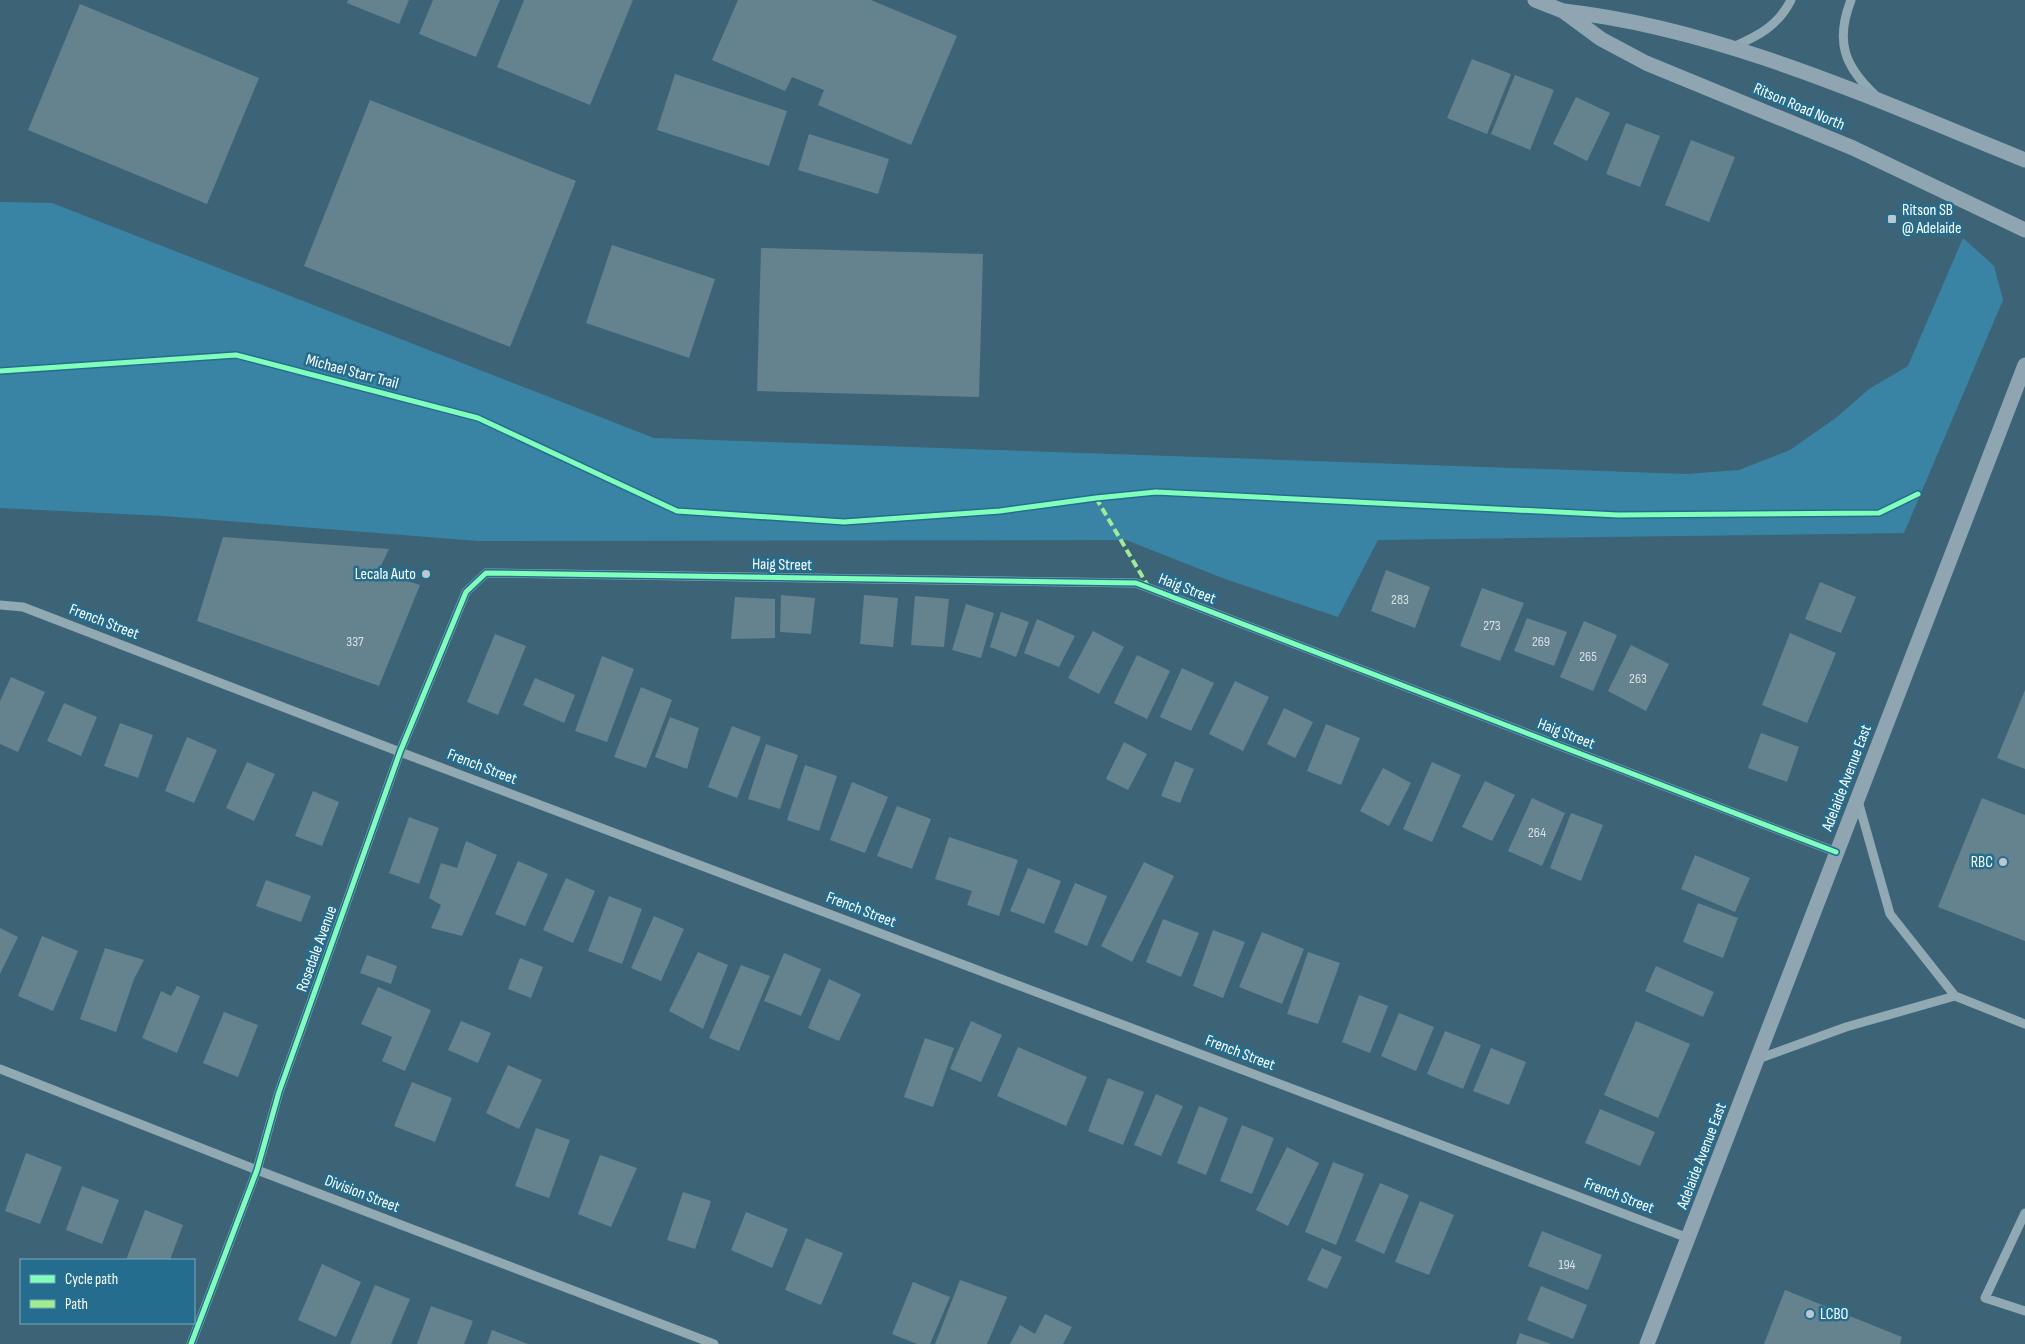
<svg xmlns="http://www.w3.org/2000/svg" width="2025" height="1344" font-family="'Sofia Sans Condensed',sans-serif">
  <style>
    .green { fill: #3984a4 }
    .building { fill: #65828f }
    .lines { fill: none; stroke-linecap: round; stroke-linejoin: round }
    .minor { stroke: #90a9b2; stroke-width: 9 }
    .major { stroke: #8fa6b2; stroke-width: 15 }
    .quiet { stroke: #9fed91; stroke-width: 4; stroke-dasharray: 8 4; stroke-linecap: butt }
    .cycleway-casing { stroke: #246d8e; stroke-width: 8 }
    .cycleway { stroke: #80ffba; stroke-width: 5 }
    .poi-dot { fill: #bbc9cf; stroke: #246d8e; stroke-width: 2 }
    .labels { text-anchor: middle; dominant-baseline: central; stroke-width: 5; stroke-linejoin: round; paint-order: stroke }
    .number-label { font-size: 14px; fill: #d8e0e3 }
    .street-label { font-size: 16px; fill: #fff; stroke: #246d8e }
    .poi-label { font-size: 16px; fill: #fff; stroke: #246d8e; text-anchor: start }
  </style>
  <rect width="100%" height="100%" fill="#3c6476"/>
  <!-- green -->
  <path class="green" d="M0 202 52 203 654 438 1686 474 1739 470 1790 450 1837 417 1869 389 1908 366 1963 238 1994 266 2003 300 1904 533 1378 540 1338 617 1225 579 1126 540 478 541 164 516 0 508Z"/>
  <!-- building -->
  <path class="building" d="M348 0H409L399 24 347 3Z
    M433 0H500L476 57 419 34Z
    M524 0H633L590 105 497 67Z
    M738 0H871L957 36 911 145 818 105 824 90 792 77 785 91 712 60Z
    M80 4 259 78 207 204 28 130Z
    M1472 59 1511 74 1487 134 1447 118Z
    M675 74 787 111 769 166 657 130Z
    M1515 75 1554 90 1530 150 1491 134Z
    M1576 97 1610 113 1587 161 1553 144Z
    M370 100 576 181 510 347 304 266Z
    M1626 123 1660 136 1640 187 1606 174Z
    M809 134 889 159 878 194 798 170Z
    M1691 140 1735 157 1709 222 1665 205Z
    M612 245 715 279 689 358 586 323Z
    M761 248 983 254 979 397 757 391Z
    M223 537 389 549 378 572 420 585 379 686 197 621Z
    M1386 570 1430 587 1415 628 1371 611Z
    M1820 582 1856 597 1841 633 1805 619Z
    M1482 588 1524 603 1500 661 1460 646Z
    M781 595 815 598 811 634 780 632Z
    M864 595 898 598 893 647 860 644Z
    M915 596 949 599 944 647 911 645Z
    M735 597 775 599V638L731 639Z
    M966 604 994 613 981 658 952 650Z
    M1001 612 1029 622 1016 657 990 647Z
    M1527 618 1567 632 1554 666 1514 651Z
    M1037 619 1075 636 1059 667 1024 653Z
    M1584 621 1617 635 1593 691 1560 677Z
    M1093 631 1124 647 1099 694 1068 678Z
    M1790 633 1836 653 1807 723 1762 705Z
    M495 634 526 646 498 715 467 702Z
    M1631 645 1669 664 1646 711 1608 691Z
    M1137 655 1170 671 1147 719 1114 703Z
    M602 656 634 669 607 742 575 731Z
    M1182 668 1214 683 1191 731 1160 717Z
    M11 677 45 692 18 752 0 744V701Z
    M535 678 575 695 564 723 523 705Z
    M1235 681 1269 697 1243 751 1209 734Z
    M641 687 672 700 646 768 614 757Z
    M2025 690V769L1997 758Z
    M64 703 97 717 81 756 47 741Z
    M1284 708 1313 722 1295 758 1267 744Z
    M670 717 699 728 687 769 655 757Z
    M120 723 153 735 138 778 104 766Z
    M1326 724 1360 738 1341 785 1307 771Z
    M732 726 761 737 737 798 708 787Z
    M1761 733 1799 747 1787 782 1748 768Z
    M187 737 217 750 194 803 165 791Z
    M1124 742 1147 754 1128 790 1106 779Z
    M766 744 798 755 780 809 748 799Z
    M1175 761 1194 769 1180 803 1161 796Z
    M247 762 275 774 254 821 226 808Z
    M1432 762 1461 775 1432 842 1403 829Z
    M805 765 837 776 819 831 787 820Z
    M1383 768 1411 783 1389 826 1360 811Z
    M1485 781 1515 795 1492 841 1462 827Z
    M852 782 888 797 865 853 830 840Z
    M313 791 339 802 322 846 295 836Z
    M1532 798 1565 813 1542 866 1508 851Z
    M1982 798 2025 815V941L1938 907Z
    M897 806 931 819 912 869 877 856Z
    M1571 813 1603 825 1581 881 1550 868Z
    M409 817 439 828 419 884 389 873Z
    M949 837 1018 860 999 916 967 905 972 891 935 879Z
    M466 841 497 855 462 936 431 928 441 905 429 898 441 863 457 868Z
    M1695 855 1750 878 1735 912 1681 889Z
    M518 861 548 874 525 926 495 914Z
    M1144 862 1174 876 1132 962 1101 946Z
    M1028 868 1061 881 1044 924 1010 911Z
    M566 878 595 891 573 943 543 930Z
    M266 880 311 896 301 922 256 906Z
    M1075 883 1107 896 1087 946 1054 932Z
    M609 896 642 909 622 964 588 951Z
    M1698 903 1738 918 1723 958 1683 942Z
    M654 916 684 929 661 981 631 968Z
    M1163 919 1199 933 1181 977 1146 962Z
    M0 928 18 937 0 974Z
    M1213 930 1245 942 1223 998 1193 986Z
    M1262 932 1304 949 1282 1004 1239 987Z
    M42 936 78 951 53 1011 18 996Z
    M105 948 144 960 134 979 116 1032 80 1019Z
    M698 952 728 965 703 1029 669 1011Z
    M1308 952 1340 963 1318 1024 1287 1014Z
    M784 953 821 969 801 1016 764 1001Z
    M367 955 397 966 391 984 360 973Z
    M520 958 543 967 531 998 508 989Z
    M741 965 770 976 739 1051 709 1038Z
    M1656 966 1714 992 1703 1017 1645 991Z
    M829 979 861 994 839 1041 808 1028Z
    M177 986 200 996 177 1053 142 1038 161 991 171 996Z
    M378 987 431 1010 405 1071 382 1061 392 1037 361 1024Z
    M1359 995 1388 1006 1370 1053 1342 1042Z
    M224 1012 258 1025 238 1077 203 1063Z
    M1399 1013 1434 1027 1416 1071 1381 1056Z
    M461 1021 491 1033 478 1063 448 1050Z
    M971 1021 1002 1035 981 1082 950 1069Z
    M1636 1021 1690 1044 1658 1118 1604 1095Z
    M1445 1031 1481 1045 1463 1089 1427 1074Z
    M925 1038 954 1048 933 1107 904 1097Z
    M1018 1047 1087 1077 1066 1126 997 1096Z
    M1491 1048 1526 1062 1509 1105 1473 1091Z
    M508 1065 542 1080 519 1129 486 1113Z
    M1108 1078 1144 1092 1123 1145 1088 1131Z
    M412 1082 452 1098 435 1142 394 1126Z
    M1156 1094 1183 1106 1161 1156 1134 1145Z
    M1199 1106 1228 1118 1206 1175 1177 1163Z
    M1600 1109 1655 1132 1640 1166 1585 1143Z
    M1242 1125 1274 1138 1252 1194 1220 1181Z
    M536 1128 570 1140 549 1198 515 1186Z
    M1287 1147 1319 1163 1288 1226 1256 1210Z
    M26 1153 62 1167 40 1224 5 1211Z
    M600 1155 637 1168 611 1227 578 1214Z
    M1333 1162 1364 1174 1336 1245 1305 1232Z
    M1380 1183 1409 1195 1384 1254 1355 1241Z
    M82 1186 119 1200 102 1244 66 1230Z
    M683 1192 711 1201 695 1249 667 1240Z
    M1420 1201 1454 1215 1429 1275 1395 1262Z
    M145 1210 183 1225 170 1260H126Z
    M746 1212 788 1229 772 1268 731 1250Z
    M1542 1231 1602 1255 1588 1290 1528 1266Z
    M806 1238 843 1253 821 1305 785 1290Z
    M1322 1248 1342 1257 1327 1289 1307 1280Z
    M322 1264 361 1282 336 1337 298 1320Z
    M960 1280 1007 1297 987 1344H935Z
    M913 1282 950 1297 930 1344H917L892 1334Z
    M375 1285 410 1299 391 1344H350Z
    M1541 1286 1587 1305 1573 1339 1527 1320Z
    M1785 1290 1902 1337 1900 1344H1764Z
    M431 1306 473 1321 464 1344H417Z
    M1045 1314 1072 1327 1063 1344H1010L1020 1325 1035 1334Z
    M492 1330 528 1344H487Z
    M1520 1333 1551 1344H1516Z"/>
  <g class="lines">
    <!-- minor -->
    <path class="minor" d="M1851 0C1835 41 1844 66 1875 95
      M1733 47C1758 36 1778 26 1791 0
      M0 605 23 607 400 752 1688 1238
      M1858 801 1890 914 1955 996 2025 1024
      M1758 1059 1846 1027 1955 996
      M0 1069 257 1170 714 1344
      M2025 1213 1985 1298 2025 1311
      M191 1344 257 1170 279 1092 400 752 466 592 486 573 1136 583 1836 852"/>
    <!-- major -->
    <path class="major" d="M1535 0 1563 11 1601 39 1646 63 1853 148 2025 230
      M1564 11C1723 29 1878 101 2025 160
      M1647 1344 2025 365"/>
    <!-- quiet -->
    <path class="quiet" d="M1096 498 1148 586"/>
    <defs>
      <path id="cycleway" d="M0 371 236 355 478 418 677 511 844 522 1000 511 1096 498 1156 492 1618 515 1879 513 1918 494
        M191 1344 257 1170 279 1092 400 752 466 592 486 573 1136 583 1836 852"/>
    </defs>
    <!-- cycleway casing -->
    <use href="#cycleway" class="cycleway-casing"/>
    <!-- cycleway -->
    <use href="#cycleway" class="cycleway"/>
  </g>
  <!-- markers -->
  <g class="poi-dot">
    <rect x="1887" y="214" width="10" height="10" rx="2.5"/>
    <circle cx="426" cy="574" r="5"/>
    <circle cx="2003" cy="862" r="5"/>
    <circle cx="1810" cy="1314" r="5"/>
  </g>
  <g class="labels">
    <!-- number labels -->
    <g class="number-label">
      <text x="1400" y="599">283</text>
      <text x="1492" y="625">273</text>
      <text x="355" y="641">337</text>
      <text x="1541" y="641">269</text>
      <text x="1588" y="656">265</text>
      <text x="1638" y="678">263</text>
      <text x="1537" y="832">264</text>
      <text x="1567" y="1264">194</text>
    </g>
    <!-- street labels -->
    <g class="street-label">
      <text transform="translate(1799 107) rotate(23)">Ritson Road North</text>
      <text transform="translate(352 372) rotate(15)">Michael Starr Trail</text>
      <text transform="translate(782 565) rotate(1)">Haig Street</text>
      <text transform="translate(1187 589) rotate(21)">Haig Street</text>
      <text transform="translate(104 622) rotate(21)">French Street</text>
      <text transform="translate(1566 734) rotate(21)">Haig Street</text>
      <text transform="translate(482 767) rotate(21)">French Street</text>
      <text transform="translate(1847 778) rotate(-69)">Adelaide Avenue East</text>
      <text transform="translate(861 910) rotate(21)">French Street</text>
      <text transform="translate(317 949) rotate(-70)">Rosedale Avenue</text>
      <text transform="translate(1240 1053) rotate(21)">French Street</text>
      <text transform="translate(1702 1156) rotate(-69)">Adelaide Avenue East</text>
      <text transform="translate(362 1194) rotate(21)">Division Street</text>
      <text transform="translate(1619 1196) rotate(21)">French Street</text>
    </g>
    <!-- poi labels -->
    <g class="poi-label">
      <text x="1902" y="210">Ritson SB<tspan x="1902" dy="18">@ Adelaide</tspan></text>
      <text x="416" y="574" text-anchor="end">Lecala Auto</text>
      <text x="1993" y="862" text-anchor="end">RBC</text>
      <text x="1820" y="1314">LCBO</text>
    </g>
  </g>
  <!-- legend -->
  <rect x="20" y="1259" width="175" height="65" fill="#246d8e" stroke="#7ca7bb"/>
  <rect x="30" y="1275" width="25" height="8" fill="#80ffba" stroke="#7ca7bb"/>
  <text x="65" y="1284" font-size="15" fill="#ffffff">Cycle path</text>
  <rect x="30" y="1300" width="25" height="8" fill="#9fed91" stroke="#7ca7bb"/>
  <text x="65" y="1309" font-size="15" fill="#ffffff">Path</text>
</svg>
